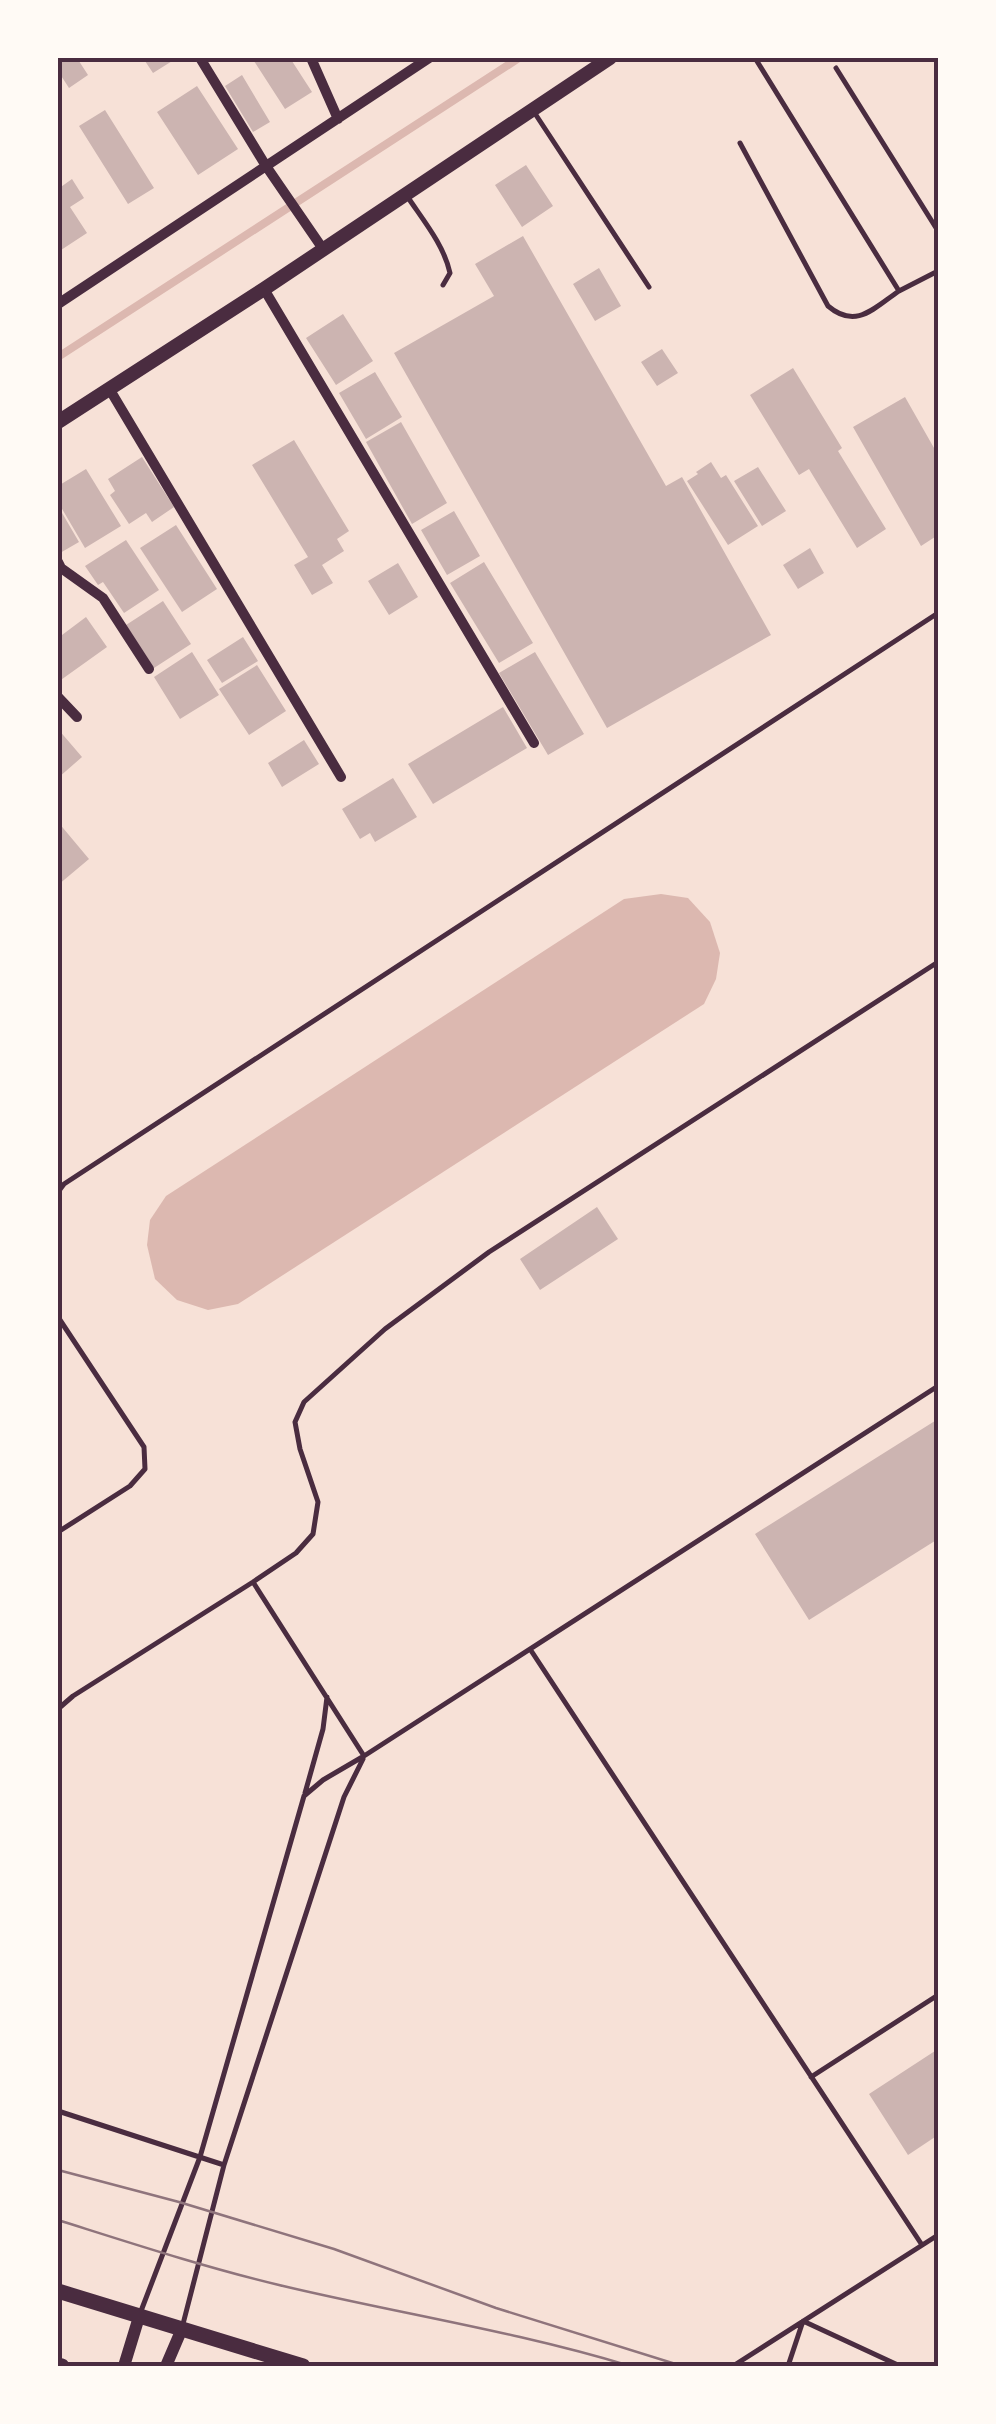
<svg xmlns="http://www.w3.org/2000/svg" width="996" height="2424" font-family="Overpass,sans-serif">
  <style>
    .water { fill: #dcb8b0 }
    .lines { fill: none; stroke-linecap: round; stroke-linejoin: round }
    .stream { stroke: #dcb8b0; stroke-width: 8 }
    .building { fill: #ccb4b1 }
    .service { stroke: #4a2c40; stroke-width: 5 }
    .minor { stroke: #4a2c40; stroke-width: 10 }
    .tertiary { stroke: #4a2c40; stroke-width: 12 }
    .secondary { stroke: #4a2c40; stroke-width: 14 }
    .trunk { stroke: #4a2c40; stroke-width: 15 }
    .tram { stroke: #8f747c; stroke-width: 2.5 }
    .neatline { fill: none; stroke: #4a2c40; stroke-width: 4 }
  </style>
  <rect width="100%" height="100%" fill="#f7e1d7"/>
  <!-- water -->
  <path class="water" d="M661 894 688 898 710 922 720 953 716 979 704 1004 238 1304 208 1310 177 1300 155 1279 147 1245 150 1220 166 1196 624 899Z"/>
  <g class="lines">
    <!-- stream -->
    <path class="stream" d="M58 357 519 58"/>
  </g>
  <!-- building -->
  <path class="building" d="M58 58H77L88 75 69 88 58 71Z
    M143 58H177L153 73Z
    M252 58H290L312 92 285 109Z
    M242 75 270 122 253 132 225 86Z
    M197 86 238 149 198 175 157 112Z
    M105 110 154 188 128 204 79 126Z
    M526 165 553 206 522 227 495 185Z
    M72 179 84 198 70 207 87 233 58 252V189Z
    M523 236 666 486 682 477 771 635 607 728 394 353 494 296 475 264Z
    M599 268 621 306 595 321 573 284Z
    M343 314 373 361 336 385 306 338Z
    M662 349 678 373 657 386 641 362Z
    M793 368 842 448 838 451 886 529 857 548 809 469 799 475 750 395Z
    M375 372 402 417 366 439 339 393Z
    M905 397 938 455V535L921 546 853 427Z
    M401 422 447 503 412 524 366 442Z
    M294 440 349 531 337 539 344 551 322 565 333 583 312 595 294 565 308 557 252 465Z
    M142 457 174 507 152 522 146 513 129 524 110 495 115 491 108 479Z
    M711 462 721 478 726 475 758 526 728 545 687 481 698 474 696 472Z
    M758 467 786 511 762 526 734 481Z
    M86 469 121 526 85 548 58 502V486Z
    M58 506 79 542 60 553 58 550Z
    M454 511 480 556 447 575 421 530Z
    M176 525 217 589 182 612 140 548Z
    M126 540 159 590 124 613 103 582 98 585 85 566Z
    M810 548 824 573 798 589 783 565Z
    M484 562 533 643 499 663 450 583Z
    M398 563 418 597 389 615 368 581Z
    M163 601 191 644 154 668 126 625Z
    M86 617 107 647 58 682V638Z
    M243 637 258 661 222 683 207 660Z
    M192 652 219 695 180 719 154 677Z
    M535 652 584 734 548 755 499 673Z
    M257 665 286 711 249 735 219 689Z
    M503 707 527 748 433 804 408 764Z
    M58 729 82 757 58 778Z
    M304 740 319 764 282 787 268 763Z
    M393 778 417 817 375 842 370 833 360 839 342 809Z
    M58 822 89 859 58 885Z
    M597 1207 618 1239 540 1290 520 1259Z
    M938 1419V1539L809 1620 755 1534Z
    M938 2049V2135L908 2155 869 2094Z"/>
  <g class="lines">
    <!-- service -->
    <path class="service" d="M836 68 938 231
      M534 112 649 287
      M740 143 828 306C856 330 874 308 899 291L755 58
      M407 196C423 220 444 245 450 273L443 285
      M899 291 938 271
      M58 1192 64 1184 938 613
      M58 1317 144 1447 145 1469 130 1486 58 1532
      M253 1582 364 1756
      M530 1649 922 2245
      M58 1709 73 1696 253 1582 296 1553 313 1534 318 1502 300 1449 295 1422 304 1402 385 1329 489 1252 938 962
      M305 1793 323 1729 327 1697
      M811 2077 938 1995
      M58 2111 224 2165
      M141 2311 200 2157 304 1796 323 1780 364 1756 938 1386
      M803 2321 900 2366
      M183 2324 224 2165 344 1797 363 1759
      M733 2366 938 2235
      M788 2366 802 2324"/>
    <!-- minor -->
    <path class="minor" d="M200 58 266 166 323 249
      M311 58 338 119
      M264 289 534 743
      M58 304 429 58
      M110 390 341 777
      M58 562 61 568 103 598 149 669
      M58 697 77 717"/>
    <!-- tertiary -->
    <path class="tertiary" d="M124 2366 139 2317
      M166 2366 181 2331"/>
    <!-- secondary -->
    <path class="secondary" d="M58 422 264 289 610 58"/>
    <!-- trunk -->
    <path class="trunk" d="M58 2291 303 2366
      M58 2365 62 2366"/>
    <!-- tram -->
    <path class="tram" d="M58 2170 179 2202 334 2249 496 2308 682 2366
      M58 2220C131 2243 204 2267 279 2285 396 2313 515 2331 630 2366"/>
  </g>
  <!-- border -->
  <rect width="996" height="2424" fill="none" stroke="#fffaf5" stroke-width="120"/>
  <rect x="60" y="60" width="876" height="2304" class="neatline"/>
</svg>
